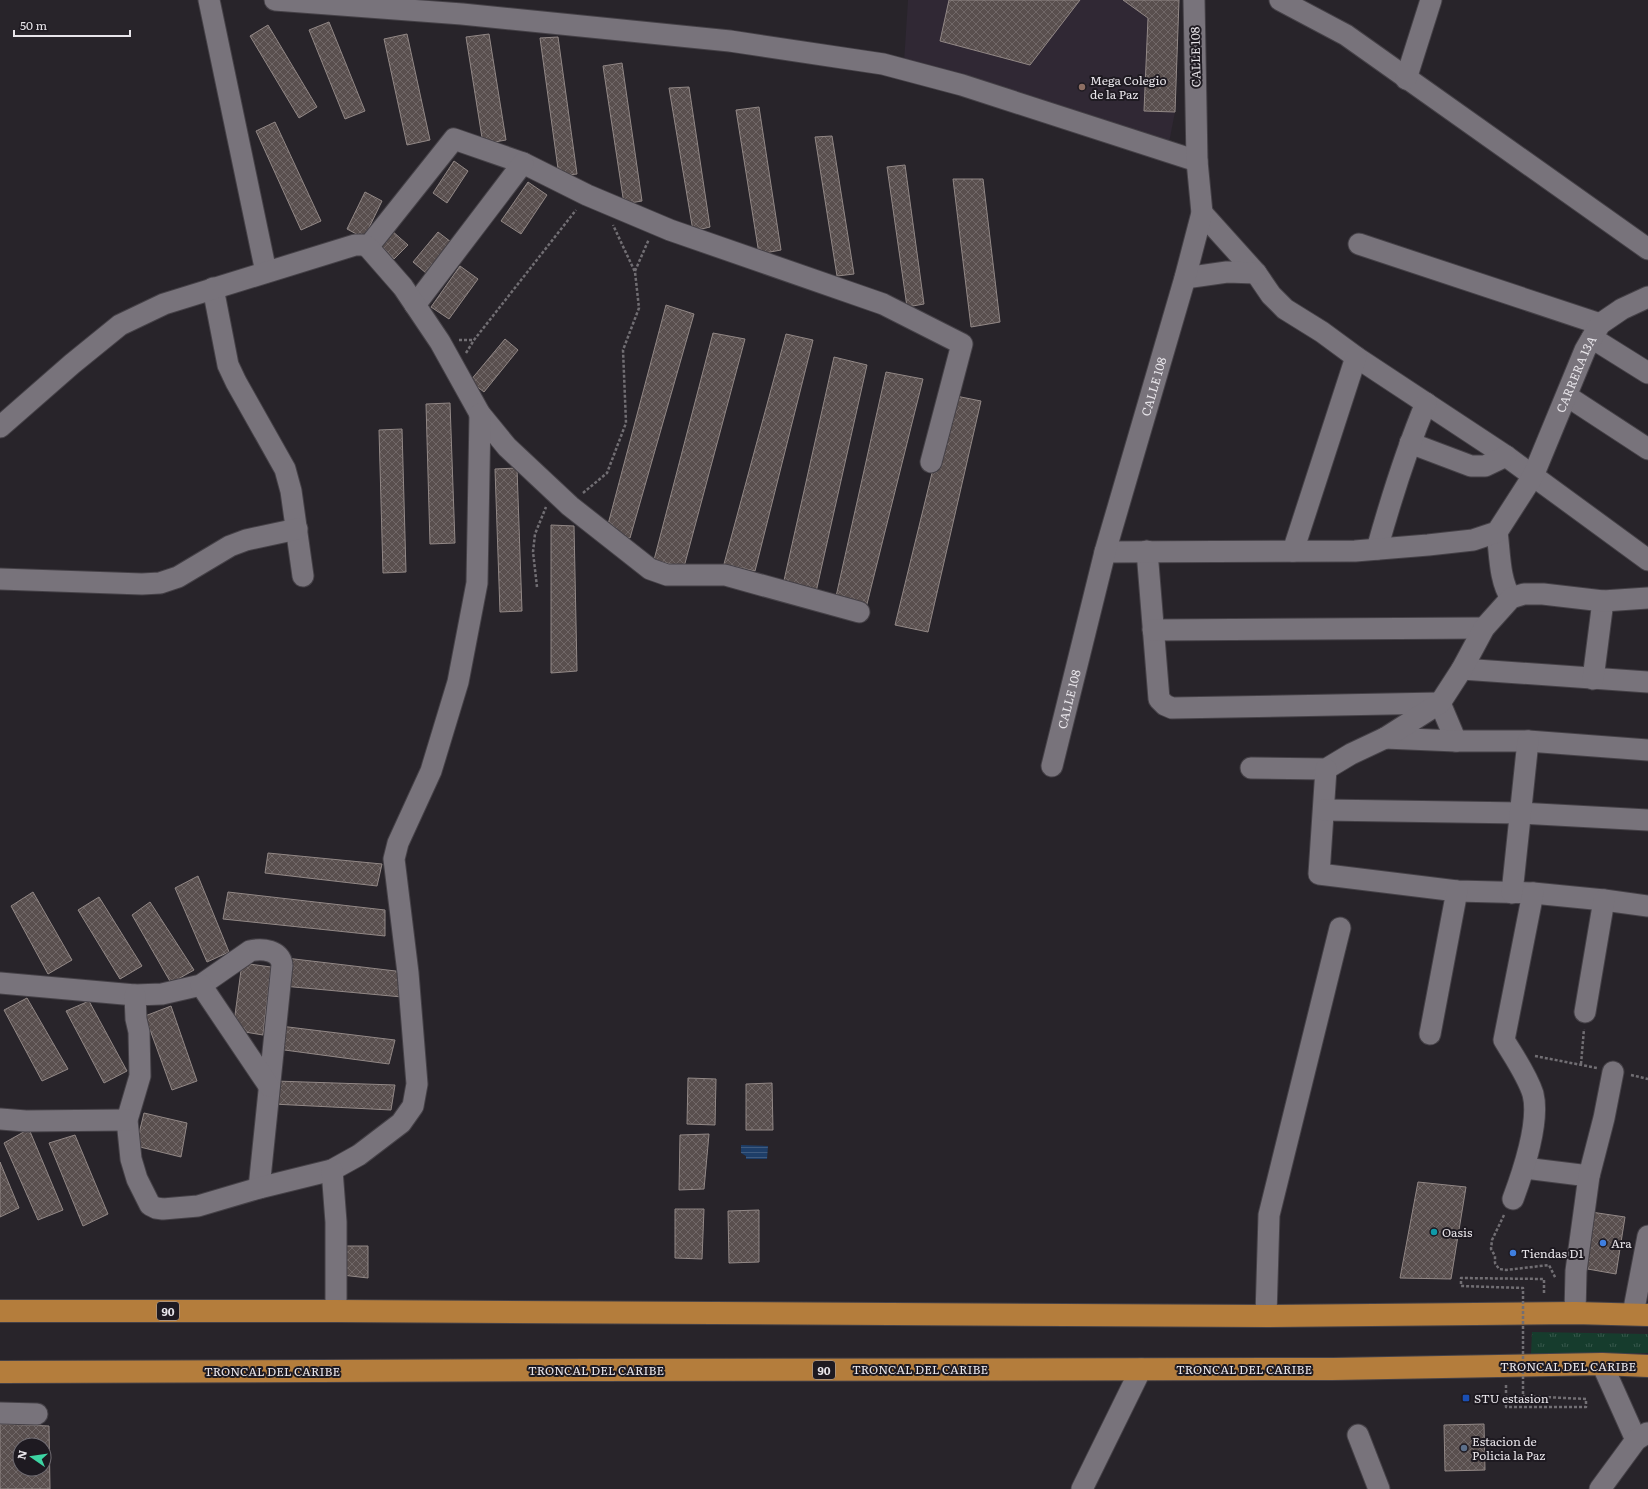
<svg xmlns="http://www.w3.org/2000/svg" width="1648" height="1489" font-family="Literata,serif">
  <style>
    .built { fill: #302834 }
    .grass { fill: url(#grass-tufts) }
    .water { fill: url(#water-rules) }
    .building { fill: url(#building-cross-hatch); stroke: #928886; fill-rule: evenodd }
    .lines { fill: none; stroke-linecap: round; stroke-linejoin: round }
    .minor-casing { stroke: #454147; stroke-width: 23 }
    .highway-casing { stroke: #454147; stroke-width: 24 }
    .path { stroke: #716e73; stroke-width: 2.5; stroke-dasharray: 3 2; stroke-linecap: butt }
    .minor { stroke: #78737b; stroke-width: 21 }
    .highway { stroke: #b47d3c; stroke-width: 22 }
    .path-bridge { stroke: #716e73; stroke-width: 2.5; stroke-dasharray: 3 2; stroke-linecap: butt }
    .education-dot { fill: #8d6e63; stroke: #1e1a21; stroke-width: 1.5 }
    .culture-dot { fill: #0f9aa8; stroke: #1e1a21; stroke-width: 1.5 }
    .shop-dot { fill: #3f7fe0; stroke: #1e1a21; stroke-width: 1.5 }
    .transit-dot { fill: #1a4fb4; stroke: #1e1a21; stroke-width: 1.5 }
    .service-dot { fill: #5c6f8a; stroke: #1e1a21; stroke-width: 1.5 }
    .labels { text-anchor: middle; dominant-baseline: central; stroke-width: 4; stroke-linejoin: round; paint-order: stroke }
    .shield { fill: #1e1a21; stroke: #aba8ae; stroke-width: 1 }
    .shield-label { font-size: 11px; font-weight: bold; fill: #e8e5ea }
    .street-label { font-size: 12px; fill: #e8e5ea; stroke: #1e1a21 }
    .poi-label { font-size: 12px; fill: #e8e5ea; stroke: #1e1a21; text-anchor: start }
  </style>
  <defs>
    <pattern id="grass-tufts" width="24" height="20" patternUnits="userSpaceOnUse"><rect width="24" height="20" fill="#163c2d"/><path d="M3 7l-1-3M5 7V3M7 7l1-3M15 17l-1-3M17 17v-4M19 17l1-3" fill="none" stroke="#38584c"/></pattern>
    <pattern id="water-rules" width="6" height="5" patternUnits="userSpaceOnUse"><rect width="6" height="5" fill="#1e3e68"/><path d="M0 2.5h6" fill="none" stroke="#3f5a7e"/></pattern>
    <pattern id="building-cross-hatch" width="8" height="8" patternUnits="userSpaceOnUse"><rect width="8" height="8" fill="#594f4e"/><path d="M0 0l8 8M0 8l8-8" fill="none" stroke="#716868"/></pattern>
  </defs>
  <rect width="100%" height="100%" fill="#28242a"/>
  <!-- built -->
  <path class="built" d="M908 0H1179L1175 112 1169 143 904 62Z"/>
  <!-- grass -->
  <path class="grass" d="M1532 1332 1648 1334V1353L1531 1354Z"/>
  <!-- water -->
  <path class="water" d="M741 1145 768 1146 767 1159H746V1156L741 1153Z"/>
  <!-- building -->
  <path class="building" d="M949 0H1080L1030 65 940 41Z
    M1123 0H1179L1175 112 1144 111 1148 18Z
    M329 22 365 111 345 119 309 30Z
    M268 25 317 107 299 118 250 36Z
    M407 34 430 140 407 145 384 39Z
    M489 34 506 140 483 144 466 37Z
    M558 37 577 174 559 176 540 38Z
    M622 63 642 201 624 204 603 66Z
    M689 87 710 227 693 231 669 88Z
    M759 107 781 250 759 254 736 110Z
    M275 122 321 221 301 230 256 131Z
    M832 136 854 274 837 276 815 137Z
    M454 161 468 171 447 203 433 193Z
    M905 165 924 304 907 307 887 167Z
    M953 179H983L1000 322 971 327Z
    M528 182 547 195 521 234 501 221Z
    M365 192 382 201 364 238 347 229Z
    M391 230 408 245 394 259 380 247Z
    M438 232 451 242 426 273 413 262Z
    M460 266 478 279 449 319 431 307Z
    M666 305 694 314 630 538 606 532Z
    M713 333 745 339 684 567 654 560Z
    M786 334 813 340 755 571 724 564Z
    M505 339 518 350 484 392 470 381Z
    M834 357 867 365 816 592 783 585Z
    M886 372 923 379 866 608 835 601Z
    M951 395 981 401 928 632 895 625Z
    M450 403 455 543 430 544 426 404Z
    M402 429 406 572 383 573 379 430Z
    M517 468 522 611 500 612 495 469Z
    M551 525 574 526 577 671 551 673Z
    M268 853 382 864 377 886 265 873Z
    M198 876 229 952 207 962 175 888Z
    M33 892 72 960 48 974 11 906Z
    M228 892 385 910V936L223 919Z
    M99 897 142 966 120 979 78 910Z
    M150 902 194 970 171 983 132 915Z
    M286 958 404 972 402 997 283 986Z
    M242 963 271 967 263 1035 233 1030Z
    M27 998 68 1069 42 1081 4 1010Z
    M89 1001 127 1071 104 1083 66 1011Z
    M171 1006 197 1081 172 1090 145 1016Z
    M280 1026 395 1040 389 1064 277 1049Z
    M688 1078 716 1079 715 1125 687 1124Z
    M275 1081 395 1085 391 1110 273 1104Z
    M772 1083 773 1130H746V1084Z
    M144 1113 187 1123 181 1157 136 1146Z
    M29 1129 63 1210 38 1220 4 1143Z
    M709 1134 704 1189 679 1190 680 1135Z
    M75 1135 108 1214 83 1226 49 1143Z
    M0 1162 19 1208 0 1217Z
    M1418 1182 1466 1187 1451 1279 1400 1278Z
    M675 1209H704L702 1259 675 1258Z
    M759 1210V1262L729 1263 728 1211Z
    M1591 1212 1625 1217 1616 1274 1582 1268Z
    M343 1246H368V1278L342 1275Z
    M0 1424 49 1426 50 1489H0ZM20 1445H44V1469H20Z
    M1484 1424 1485 1470 1445 1471 1444 1425Z"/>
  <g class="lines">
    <defs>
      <g id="minor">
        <path d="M209 0 266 272"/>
        <path d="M275 0 462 14 730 41 883 64 962 85 1197 161"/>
        <path d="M1280 0 1346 35 1648 249"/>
        <path d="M1406 79 1431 0"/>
        <path d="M1202 213 1256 273 1271 295 1285 309 1322 332 1356 357 1506 456 1648 560"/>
        <path d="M1359 244 1600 324"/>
        <path d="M368 247 454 139 523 163 587 195 670 230 883 304 962 344 931 462"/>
        <path d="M1185 278 1227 272 1256 273"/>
        <path d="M213 288 228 365 236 382 285 469 291 491 303 576"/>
        <path d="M415 305 523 163"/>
        <path d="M1592 338 1648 373"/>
        <path d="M1567 396 1648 449"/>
        <path d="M0 427 72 364 120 325 164 304 355 245H363L368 247 403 287 440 342 480 414 507 447 570 506 650 569 667 575H725L859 612"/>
        <path d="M1410 443 1471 466H1485L1506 456"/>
        <path d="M1497 532C1500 553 1499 580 1511 598"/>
        <path d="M1377 549C1391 499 1406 451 1426 403"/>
        <path d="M1147 551 1159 699 1165 705 1172 708 1440 703 1456 741"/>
        <path d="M1293 551 1356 357"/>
        <path id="s1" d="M1105 552 1355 551 1428 545 1473 540 1497 532 1533 476 1585 350 1600 324 1622 309 1648 297"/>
        <path d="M0 579 142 584 160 583 178 577 230 546 246 540 297 529"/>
        <path d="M1153 630 1484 628"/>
        <path d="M1462 669 1648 682"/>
        <path d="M1593 679 1603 601"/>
        <path d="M1385 738 1456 741H1528L1648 750"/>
        <path id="s2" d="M1052 766 1105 552 1185 278 1202 213 1197 161 1194 0"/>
        <path d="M1251 768 1326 769 1351 754 1385 738 1440 703 1462 669 1484 628 1511 598 1524 594H1543L1603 601 1648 598"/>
        <path d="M1326 769 1319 874 1457 891 1533 893 1604 900 1648 906"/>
        <path d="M1324 810 1521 813 1648 820"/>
        <path d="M1512 893 1528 741"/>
        <path d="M0 983 135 995 162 994 201 985 250 951C262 948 281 950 282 965L259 1188"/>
        <path d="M201 985 269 1086"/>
        <path d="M135 995 136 1019 139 1032 140 1076 127 1120 131 1159 137 1179 150 1205 156 1208 163 1209 198 1206 259 1188 332 1170 359 1155 401 1123 413 1106 417 1084 408 973 394 859 398 843 431 771 458 682 477 583 480 414"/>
        <path d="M1585 1012 1604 900"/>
        <path d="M1430 1034 1457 891"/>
        <path d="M0 1119 26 1121 127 1120"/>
        <path d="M1524 1168 1589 1176"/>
        <path d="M332 1170 336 1222V1311"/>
        <path d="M1513 1199C1523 1172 1540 1122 1533 1094 1527 1075 1514 1057 1504 1040L1533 893"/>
        <path d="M1575 1313 1576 1271 1589 1176 1604 1118 1613 1072"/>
        <path d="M1633 1314 1648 1236"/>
        <path d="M1266 1316 1269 1215 1340 928"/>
        <path d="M1602 1364 1636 1440"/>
        <path d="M0 1413 37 1414"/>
        <path d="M1358 1435 1379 1489"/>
        <path d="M1082 1489 1141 1369"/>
        <path d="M1600 1489 1636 1440 1647 1433"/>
      </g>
      <path id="highway" d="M0 1311H336L1266 1316 1575 1313 1648 1315
        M0 1372 589 1370 1333 1369 1602 1364 1648 1366"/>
    </defs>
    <!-- minor casing -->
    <use href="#minor" class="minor-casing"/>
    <!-- highway casing -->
    <use href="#highway" class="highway-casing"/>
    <!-- path -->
    <path class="path" d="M635 271 649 239
      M459 340H474
      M466 353 474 340 576 210
      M583 493 607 473 626 423 623 350 639 308 635 272 613 225
      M537 587 533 552 535 534 546 507
      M1535 1056 1597 1068
      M1581 1064 1584 1029
      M1631 1075 1648 1079
      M1504 1215 1492 1240 1491 1249 1495 1256V1263L1499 1269 1506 1270 1549 1265 1556 1279"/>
    <!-- minor -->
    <use href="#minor" class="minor"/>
    <!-- highway -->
    <use href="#highway" class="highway"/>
    <!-- path-bridge -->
    <path class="path-bridge" d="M1506 1385V1407H1586V1399L1523 1396V1288L1461 1286V1278L1544 1279V1295"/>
  </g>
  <!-- markers -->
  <circle class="education-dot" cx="1082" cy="87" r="4"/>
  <circle class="culture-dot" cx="1434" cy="1232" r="4"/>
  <g class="shop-dot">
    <circle cx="1603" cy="1243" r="4"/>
    <circle cx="1513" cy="1253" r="4"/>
  </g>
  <rect class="transit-dot" x="1462" y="1394" width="8" height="8" rx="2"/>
  <circle class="service-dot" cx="1464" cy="1448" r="4"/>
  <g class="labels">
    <!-- shield labels -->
    <g class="shield">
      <rect x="157" y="1302" width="22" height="18" rx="3"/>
      <rect x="813" y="1361" width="22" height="18" rx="3"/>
    </g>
    <g class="shield-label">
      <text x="168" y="1311">90</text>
      <text x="824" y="1370">90</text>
    </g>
    <!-- street labels -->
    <g class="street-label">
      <text transform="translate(1195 57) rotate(-91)">CALLE 108</text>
      <text stroke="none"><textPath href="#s1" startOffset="571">CARRERA 13A</textPath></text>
      <text stroke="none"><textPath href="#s2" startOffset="393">CALLE 108</textPath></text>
      <text stroke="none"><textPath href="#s2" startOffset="69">CALLE 108</textPath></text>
      <text x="1568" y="1366">TRONCAL DEL CARIBE</text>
      <text x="920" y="1369">TRONCAL DEL CARIBE</text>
      <text x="1244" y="1369">TRONCAL DEL CARIBE</text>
      <text x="596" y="1370">TRONCAL DEL CARIBE</text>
      <text x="272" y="1371">TRONCAL DEL CARIBE</text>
    </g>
    <!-- poi labels -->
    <g class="poi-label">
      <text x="1090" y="80">Mega Colegio<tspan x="1090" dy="14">de la Paz</tspan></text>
      <text x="1442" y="1232">Oasis</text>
      <text x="1611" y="1243">Ara</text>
      <text x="1521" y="1253">Tiendas D1</text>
      <text x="1474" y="1398">STU estasion</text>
      <text x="1472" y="1441">Estacion de<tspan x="1472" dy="14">Policia la Paz</tspan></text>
    </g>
  </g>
  <!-- north arrow -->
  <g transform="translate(32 1457) rotate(283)"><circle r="19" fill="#1e1a21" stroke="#6f6b71"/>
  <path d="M0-3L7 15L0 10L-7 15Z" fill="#3dd4a3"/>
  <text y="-6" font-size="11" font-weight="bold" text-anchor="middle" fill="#e8e5ea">N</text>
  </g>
  <!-- scale -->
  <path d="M14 30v6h116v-6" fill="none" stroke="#e8e5ea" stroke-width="2"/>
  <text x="20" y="30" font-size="12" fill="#e8e5ea" stroke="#1e1a21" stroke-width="3" paint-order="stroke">50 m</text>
</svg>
